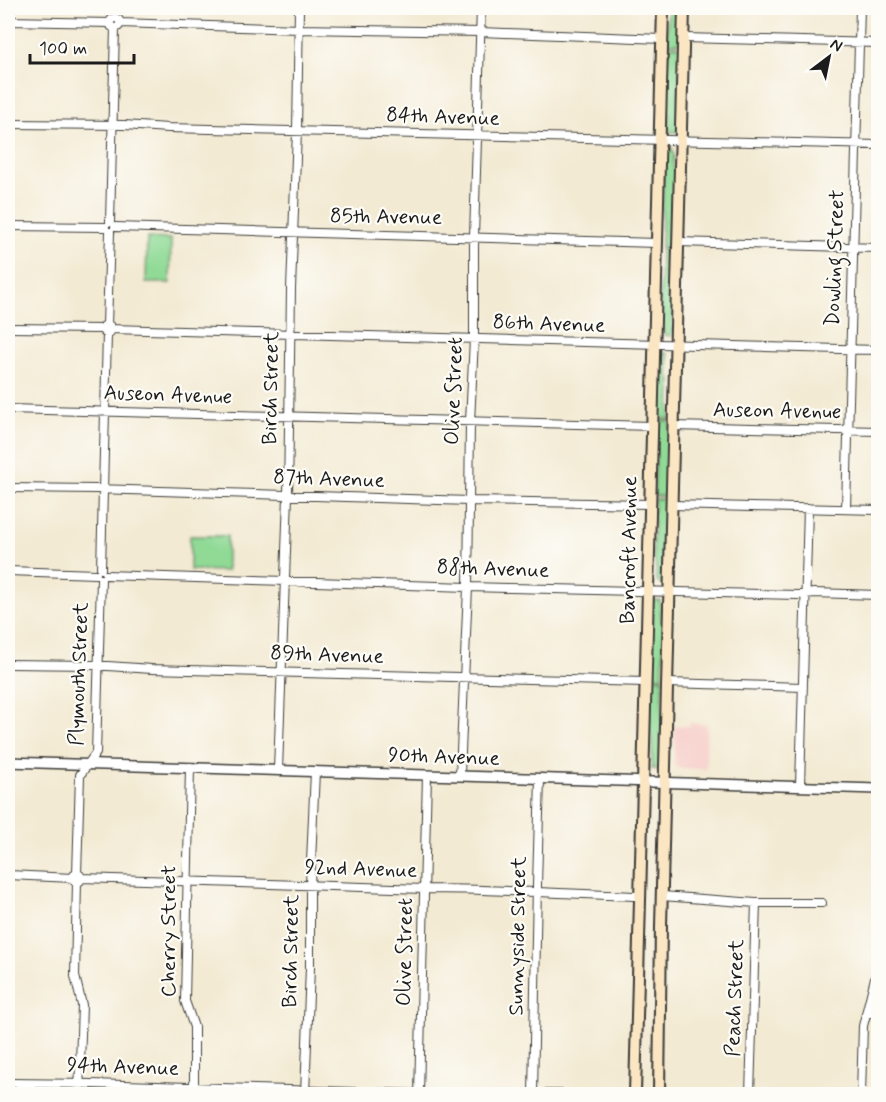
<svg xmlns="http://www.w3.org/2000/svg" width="886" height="1102" font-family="Mynerve,sans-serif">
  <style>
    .built { fill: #f7d0cb }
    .green { fill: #90da96; stroke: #567b59; stroke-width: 1.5 }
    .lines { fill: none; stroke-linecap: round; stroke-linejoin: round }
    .minor-casing { stroke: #3c3b37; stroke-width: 10 }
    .tertiary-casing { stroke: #3c3b37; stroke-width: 12 }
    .secondary-casing { stroke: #3c3b37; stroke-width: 14 }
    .minor { stroke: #fff; stroke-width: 8 }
    .tertiary { stroke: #fff; stroke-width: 9 }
    .secondary { stroke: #fbe6c4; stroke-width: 10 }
    .labels { text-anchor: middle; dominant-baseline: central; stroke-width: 4.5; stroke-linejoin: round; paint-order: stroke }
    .street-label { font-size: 21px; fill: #1c1c1c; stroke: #fdfcf7 }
  </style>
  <rect width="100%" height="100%" fill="#fdfcf7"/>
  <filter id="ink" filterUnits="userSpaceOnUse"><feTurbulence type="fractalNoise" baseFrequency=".0167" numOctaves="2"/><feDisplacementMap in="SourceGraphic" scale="12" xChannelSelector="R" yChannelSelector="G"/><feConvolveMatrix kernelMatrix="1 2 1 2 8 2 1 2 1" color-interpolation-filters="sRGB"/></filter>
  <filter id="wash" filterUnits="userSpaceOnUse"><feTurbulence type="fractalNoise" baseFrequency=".008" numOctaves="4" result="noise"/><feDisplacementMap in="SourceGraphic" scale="24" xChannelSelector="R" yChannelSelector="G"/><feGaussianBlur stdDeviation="1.35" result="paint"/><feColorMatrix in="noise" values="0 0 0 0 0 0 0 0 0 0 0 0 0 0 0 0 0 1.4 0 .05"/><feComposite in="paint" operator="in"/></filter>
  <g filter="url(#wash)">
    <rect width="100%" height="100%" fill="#f3ead3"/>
    <!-- built -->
    <path class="built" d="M690 723 707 724 706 769 677 768 674 764 675 726H690Z"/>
    <!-- green -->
    <path class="green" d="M668 8H681L680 43H667Z
      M667 45 680 46 678 132H670L668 127 669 114 665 103Z
      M672 148 674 155 673 166 677 177 675 247H661L664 149Z
      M147 238 171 239 170 283H146Z
      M661 249 675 250 672 336 664 335C662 326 663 317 660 307Z
      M659 352 667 353 668 357V372L671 381 670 419 657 418Z
      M657 421H670L668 496H654Z
      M654 499H668L666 584 658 583 656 578V566L653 555Z
      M190 536H227V571L190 570Z
      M652 600H660L661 619 664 625 663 676 650 675Z
      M650 677 663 678 661 769H652V739L649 730Z"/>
  </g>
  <g filter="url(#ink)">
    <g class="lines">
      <defs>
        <path id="minor" d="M110 23a5 5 0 1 1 10 0a5 5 0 1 1-10 0Z
          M8 21 110 23
          M120 23 299 29 481 32 662 39
          M684 38 878 43
          M8 124 124 125 168 128 878 145
          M110 222 115 28
          M8 226 105 227
          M115 227 657 243
          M679 242 878 248
          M107 325 110 232
          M8 328 103 329 104 326 107 325 110 326 111 329 110 332 107 334 104 332 103 329
          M111 329 878 350
          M8 409 652 426
          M674 426 878 431
          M8 488 97 489 469 501 650 504
          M672 505 878 510
          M846 509 860 8
          M101 569 107 334
          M8 571 96 574
          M106 575 468 587 798 595 814 593 878 595
          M8 664 93 665 152 669 645 682
          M667 683 803 687
          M190 767 185 1001 194 1027V1094
          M278 770 288 496 291 289 297 131 299 8
          M460 775 468 587 470 422 474 339V237L481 8
          M800 786 808 508
          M77 874 80 775 96 753 101 579
          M8 875 73 878 74 881 77 882 80 881 81 878 80 875 77 874 74 875 73 878
          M81 878 424 889C496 889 568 894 640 896
          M77 882 75 976 82 1005 79 1094
          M662 896 756 903H822
          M867 1013H878
          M8 1083 91 1084 419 1094H561
          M305 1094 310 968V885L315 771
          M419 1094 427 775
          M533 1094 537 885 540 778
          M750 1094 756 903
          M861 1094 863 1026 878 966"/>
        <path id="tertiary" d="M8 762 878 789"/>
        <path id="secondary" d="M635 1094 663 8
          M659 1094 661 926 684 8"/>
      </defs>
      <!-- minor casing -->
      <use href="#minor" class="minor-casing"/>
      <!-- tertiary casing -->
      <use href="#tertiary" class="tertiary-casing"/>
      <!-- secondary casing -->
      <use href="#secondary" class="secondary-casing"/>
      <!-- minor -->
      <use href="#minor" class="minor"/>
      <!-- tertiary -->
      <use href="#tertiary" class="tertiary"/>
      <!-- secondary -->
      <use href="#secondary" class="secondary"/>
    </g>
  </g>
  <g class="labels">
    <!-- street labels -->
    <g class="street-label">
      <text transform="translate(443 117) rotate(2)">84th Avenue</text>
      <text transform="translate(386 217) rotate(1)">85th Avenue</text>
      <text transform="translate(835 258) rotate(-88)">Dowling Street</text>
      <text transform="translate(549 324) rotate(2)">86th Avenue</text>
      <text transform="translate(271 388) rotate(-89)">Birch Street</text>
      <text transform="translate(454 391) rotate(-88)">Olive Street</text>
      <text transform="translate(168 395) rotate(2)">Auseon Avenue</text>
      <text transform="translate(777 411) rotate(1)">Auseon Avenue</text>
      <text transform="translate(329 479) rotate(2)">87th Avenue</text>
      <text transform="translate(629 550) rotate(-89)">Bancroft Avenue</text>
      <text transform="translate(493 569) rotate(2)">88th Avenue</text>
      <text transform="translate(327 655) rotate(2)">89th Avenue</text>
      <text transform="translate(79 674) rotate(-88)">Plymouth Street</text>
      <text transform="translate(444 757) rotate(2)">90th Avenue</text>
      <text transform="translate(361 869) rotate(2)">92nd Avenue</text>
      <text transform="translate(169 931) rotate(-90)">Cherry Street</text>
      <text transform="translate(518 936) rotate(-89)">Sunnyside Street</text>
      <text transform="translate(291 951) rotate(-89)">Birch Street</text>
      <text transform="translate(405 952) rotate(-89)">Olive Street</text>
      <text transform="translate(735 998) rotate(-88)">Peach Street</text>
      <text transform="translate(123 1067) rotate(2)">94th Avenue</text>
    </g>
  </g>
  <!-- margin -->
  <rect width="886" height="1102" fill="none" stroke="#fdfcf7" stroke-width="30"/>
  <!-- north arrow -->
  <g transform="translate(829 57) rotate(32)" stroke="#fdfcf7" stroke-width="4.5" paint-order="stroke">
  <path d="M0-4.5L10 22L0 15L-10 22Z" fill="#1c1c1c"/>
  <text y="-9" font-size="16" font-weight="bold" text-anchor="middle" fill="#1c1c1c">N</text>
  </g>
  <!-- scale -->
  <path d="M30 54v9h104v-9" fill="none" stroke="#1c1c1c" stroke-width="3"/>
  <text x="39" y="54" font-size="18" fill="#1c1c1c" stroke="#fdfcf7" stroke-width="4.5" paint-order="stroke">100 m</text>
</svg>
